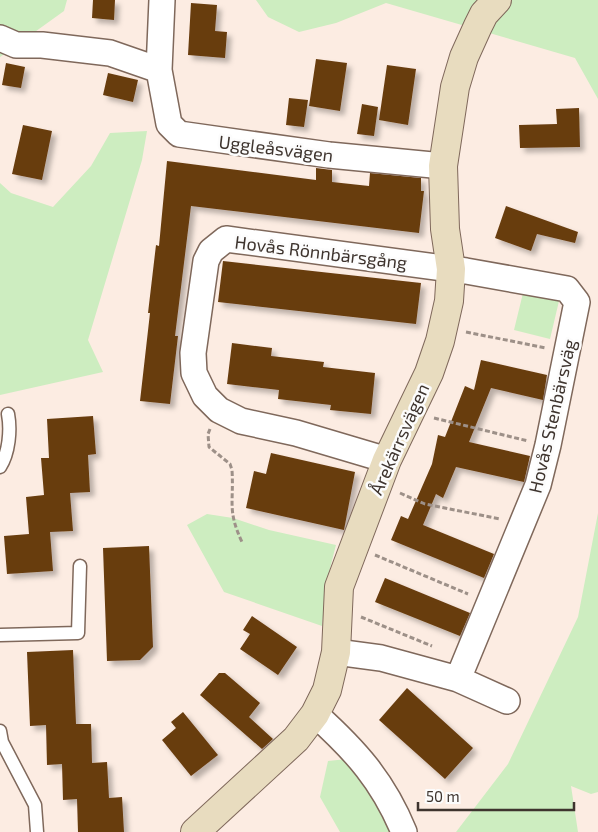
<svg xmlns="http://www.w3.org/2000/svg" width="598" height="832" font-family="'Exo 2',sans-serif">
  <style>
    .green { fill: #cdedc0 }
    .building { fill: #683c10; filter: url(#shadow) }
    .lines { fill: none; stroke-linecap: round; stroke-linejoin: round }
    .lane-casing { stroke: #7f685b; stroke-width: 15 }
    .street-casing { stroke: #7f685b; stroke-width: 28 }
    .secondary-casing { stroke: #7f685b; stroke-width: 30 }
    .path { stroke: #9d9088; stroke-width: 3; stroke-dasharray: 5 2.5; stroke-linecap: butt }
    .lane { stroke: #fff; stroke-width: 12 }
    .street { stroke: #fff; stroke-width: 25 }
    .secondary { stroke: #e8dcbf; stroke-width: 28 }
    .labels { text-anchor: middle; dominant-baseline: central; stroke-width: 5; stroke-linejoin: round; paint-order: stroke }
    .street-label { font-size: 18px; fill: #3e342e; stroke: #fcfcfc }
  </style>
  <defs>
    <filter id="shadow"><feDropShadow dx="4.5" dy="4.5" stdDeviation="2.5" flood-color="#0004"/></filter>
  </defs>
  <rect width="100%" height="100%" fill="#fcece2"/>
  <!-- green -->
  <path class="green" d="M0 0H67L64 11 0 57Z
    M256 0H598V99L575 58 386 3 336 23 299 32 268 17Z
    M147 131 142 160 88 340 103 372 0 395V183L11 193 53 207 91 166 110 133Z
    M523 293 559 301 550 339 514 330Z
    M598 513V792L591 794 571 786 578 832H456L508 764 578 617Z
    M207 514 233 518 269 530 336 545 327 580 322 626 224 592 187 525Z
    M347 759 367 777 392 832H340L320 797 328 761Z"/>
  <!-- building -->
  <path class="building" d="M93 0H115L114 20 92 18Z
    M191 3 217 5 215 31 227 32 225 58 188 55Z
    M316 59 347 63 340 111 309 106Z
    M6 63 25 67 21 88 2 85Z
    M387 65 416 69 408 125 379 120Z
    M108 73 138 80 133 102 103 95Z
    M289 98 308 100 304 127 286 125Z
    M362 104 378 107 374 136 357 134Z
    M579 108 580 147 520 148 519 125 557 124 556 109Z
    M23 125 52 131 42 180 12 174Z
    M167 161 316 180V168L332 170V182L369 186 370 173 421 178V191H424L419 233 191 206 175 336H178L170 404 140 401 150 313H148L156 245 159 246Z
    M506 206 578 232 575 243 537 234 531 251 495 238Z
    M223 261 421 283 416 324 218 302Z
    M232 343 272 348 271 356 324 362 323 367 375 373 371 414 330 410 331 405 278 399 279 390 227 384Z
    M481 360 547 375 543 400 491 388 469 442 530 456 524 482 456 467 443 498 436 494 423 525 494 554 484 578 391 540 401 516 408 519 432 464 438 435 445 437 465 386 474 390Z
    M93 416 96 454 88 455 90 492 70 493 73 531 50 532 53 571 7 574 4 536 29 534 26 497 44 495 41 458H49L47 419Z
    M271 453 355 472 344 530 246 508 254 471 266 474Z
    M149 546 153 647 140 660 107 661 103 548Z
    M385 578 470 613 460 636 375 602Z
    M252 616 297 647 278 675 240 649 250 634 243 630Z
    M73 650 76 724H91L92 763 107 762 109 798 122 797 124 832H78L77 799 63 800 62 764 47 765 46 725 30 726 27 652Z
    M219 673H225L260 703 249 717 273 739 262 749 200 695Z
    M407 688 473 748 445 779 379 720Z
    M183 712 218 755 191 776 162 740 176 728 171 722Z"/>
  <g class="lines">
    <defs>
      <path id="lane" d="M0 467C9 453 11 430 8 414
        M0 635 78 633 80 566
        M0 731 2 742 35 805 37 832"/>
      <path id="street" d="M162 0 159 70 169 124 179 134 329 155 443 166
        M0 38 16 45H42L110 53 159 70
        M336 652 381 658 458 679 538 485 548 445 577 302 567 289 466 271 226 239 211 251 206 261 193 353 194 373 205 396 219 410 241 421 296 433 387 460
        M458 679 507 701
        M315 714C356 751 383 781 404 832"/>
      <path id="secondary" d="M195 832 296 739 315 714 327 690 336 652 339 587 387 460 429 373 440 341 449 301 451 269 445 229 443 166 455 87 464 57 478 26 484 14 497 0"/>
    </defs>
    <!-- lane casing -->
    <use href="#lane" class="lane-casing"/>
    <!-- street casing -->
    <use href="#street" class="street-casing"/>
    <!-- secondary casing -->
    <use href="#secondary" class="secondary-casing"/>
    <!-- path -->
    <path class="path" d="M466 332 546 348
      M434 418 528 441
      M210 429 208 434 209 447 230 464 232 470C234 503 227 510 242 542
      M400 493 425 504 500 519
      M375 555 468 594
      M361 617 432 646"/>
    <!-- lane -->
    <use href="#lane" class="lane"/>
    <!-- street -->
    <use href="#street" class="street"/>
    <!-- secondary -->
    <use href="#secondary" class="secondary"/>
  </g>
  <g class="labels">
    <!-- street labels -->
    <g class="street-label">
      <text transform="translate(276 148) rotate(7)">Uggleåsvägen</text>
      <text transform="translate(321 252) rotate(7)">Hovås Rönnbärsgång</text>
      <text transform="translate(552 416) rotate(-77)">Hovås Stenbärsväg</text>
      <text transform="translate(399 439) rotate(-66)">Årekärrsvägen</text>
    </g>
  </g>
  <!-- scale -->
  <path d="M418 802v8h156v-8" fill="none" stroke="#3e342e" stroke-width="2.5"/>
  <text x="426" y="802" font-size="15" fill="#3e342e" stroke="#fcfcfc" stroke-width="4" paint-order="stroke">50 m</text>
</svg>
